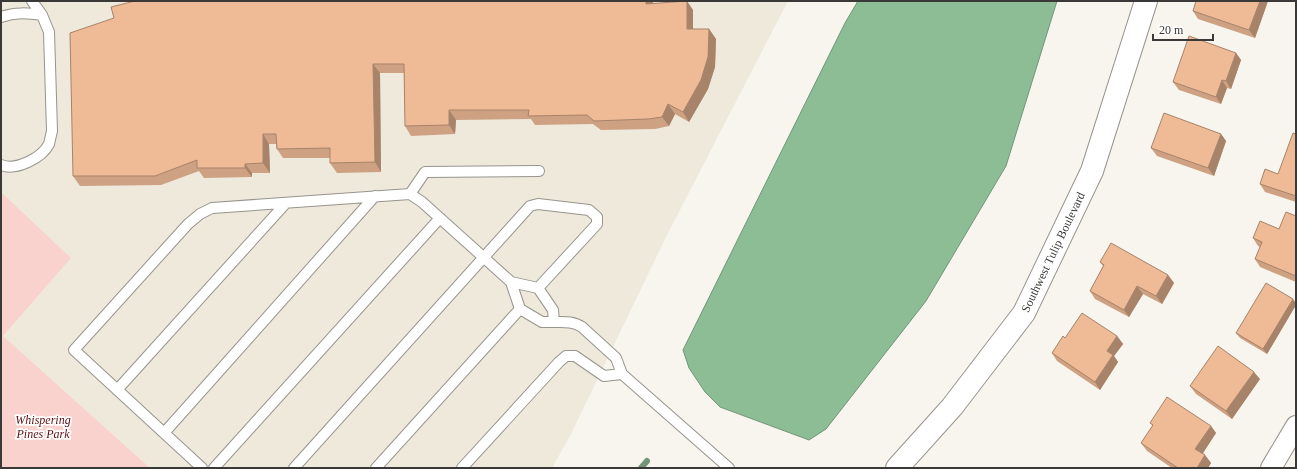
<svg xmlns="http://www.w3.org/2000/svg" width="1297" height="469" font-family="'Times New Roman',serif">
  <style>
    .built { fill: #eee9db }
    .green { fill: #f9d1cd }
    .water { fill: #8cbd95; stroke: #739579 }
    .lines { fill: none; stroke-linecap: round; stroke-linejoin: round }
    .stream { stroke: #739579; stroke-width: 6 }
    .lane-casing { stroke: #97948e; stroke-width: 12 }
    .street-casing { stroke: #97948e; stroke-width: 22 }
    .secondary-casing { stroke: #97948e; stroke-width: 24 }
    .lane { stroke: #fff; stroke-width: 10 }
    .street { stroke: #fff; stroke-width: 20 }
    .secondary { stroke: #fff; stroke-width: 22 }
    .wall { fill: #cea182 }
    .shaded-wall { fill: #a7836a }
    .building { fill: #efbb97; stroke: #a7836a }
    .labels { text-anchor: middle; dominant-baseline: central; stroke-width: 3.5; stroke-linejoin: round; paint-order: stroke }
    .street-label { font-size: 12px; fill: #3a3937; stroke: #fff }
    .park-label { font-size: 12px; font-style: italic; fill: #5a0f12; stroke: #fff }
  </style>
  <rect width="100%" height="100%" fill="#f7f5ee"/>
  <!-- built -->
  <path class="built" d="M1 1H788L667 235 571 434 552 468H150L3 336 71 258 1 192Z"/>
  <!-- green -->
  <path class="green" d="M1 192 71 258 3 336 150 468H1Z"/>
  <!-- water -->
  <path class="water" d="M858 1H1057L1006 166 926 301 826 429 809 440 720 407 705 392 689 368 683 350 845 23Z"/>
  <g class="lines">
    <!-- stream -->
    <path class="stream" d="M641 468 647 461"/>
    <defs>
      <path id="lane" d="M1 17C15 12 28 13 42 15
        M1 165C16 171 42 158 49 144 50 140 51 135 52 131L49 32 42 15 32 1
        M410 194 425 172 539 171
        M511 282 520 309 542 322H554
        M117 390 286 203
        M164 433 375 196
        M202 468 74 350 188 224 200 214 212 208 410 194 422 202 511 282 538 288 553 310 554 322C564 322 573 321 582 327L616 358 622 374 729 468
        M214 468 440 218
        M294 468 530 206 538 204 589 210 597 217V224L538 288
        M376 468 520 309
        M462 468 559 362 566 356H575L604 376 622 374"/>
      <path id="street" d="M1271 468 1296 426"/>
      <g id="secondary">
        <path id="s1" d="M897 468 952 407 1024 313 1092 171 1146 1"/>
      </g>
    </defs>
    <!-- lane casing -->
    <use href="#lane" class="lane-casing"/>
    <!-- street casing -->
    <use href="#street" class="street-casing"/>
    <!-- secondary casing -->
    <use href="#secondary" class="secondary-casing"/>
    <!-- lane -->
    <use href="#lane" class="lane"/>
    <!-- street -->
    <use href="#street" class="street"/>
    <!-- secondary -->
    <use href="#secondary" class="secondary"/>
  </g>
  <!-- wall -->
  <path class="wall" d="M135 1H653V3L693 10V29H709L716 39 715 67 708 89 689 122 675 114 669 126 655 129 601 130 593 124 535 125 531 119 456 120 455 134 411 136 405 126 404 73H380L381 172 337 173 330 163V158H283L277 149 276 144H269L270 173H252V177L204 178 199 171 161 185 80 186 73 176 114 18Z
    M1196 1H1268L1255 38 1198 19 1193 11Z
    M1236 53 1241 60 1231 89 1227 88 1221 104 1179 90 1173 82Z
    M1221 134 1226 141 1214 176 1157 156 1151 148Z
    M1296 134V202L1265 192 1260 184 1278 174Z
    M1296 216V282L1260 267 1255 259 1260 247 1258 246 1253 238 1279 229Z
    M1100 262 1168 275 1174 283 1162 304 1143 294 1129 317 1095 299 1090 291 1103 266Z
    M1296 303V305L1267 354 1240 338 1236 333Z
    M1117 336 1123 344 1114 356 1118 362 1100 390 1057 361 1052 353 1065 338Z
    M1260 379 1232 419 1196 394 1190 386Z
    M1150 423 1211 426 1216 433 1203 453 1211 463 1208 468H1172L1147 451 1141 443 1153 426Z"/>
  <!-- shaded-wall -->
  <path class="shaded-wall" d="M646 1H653V13L646 4Z
    M687 1 693 10V39L687 29Z
    M1260 1H1268L1255 38 1249 30Z
    M709 29 716 39 715 67 708 89 689 122 683 112Z
    M1236 53 1241 60 1231 89 1226 81Z
    M373 64 380 73 381 172 375 162Z
    M1222 80 1227 88 1221 104 1216 97Z
    M668 104 675 114 669 126 662 117Z
    M449 110 456 120 455 134 449 125Z
    M263 134 269 144 270 173 263 163Z
    M1221 134 1226 141 1214 176 1208 168Z
    M245 164 252 173V177L245 168Z
    M1168 275 1174 283 1162 304 1156 296Z
    M1137 286 1143 294 1129 317 1124 310Z
    M1293 299 1296 303V305L1267 354 1263 349Z
    M1117 336 1123 344 1114 356 1118 362 1100 390 1095 382 1107 351Z
    M1254 372 1260 379 1232 419 1226 411Z
    M1211 426 1216 433 1201 456 1195 449Z
    M1205 455 1211 463 1208 468H1197Z"/>
  <!-- building -->
  <path class="building" d="M135 1H646V4L687 1V29H709L708 57 701 80 683 112 668 104 662 117 648 119 594 121 587 115 528 116 529 110H449V125L405 126 404 64H373L375 162 330 163V148L277 149 276 134H263V163L245 164V168H197V160L155 176H73L70 33 114 18 111 7Z
    M1196 1H1260L1249 30 1193 11Z
    M1189 36 1236 53 1226 81 1222 80 1216 97 1173 82Z
    M1164 113 1221 134 1208 168 1151 148Z
    M1293 133 1296 134V196L1260 184 1265 169 1278 174Z
    M1286 212 1296 216V276L1255 259 1262 242 1253 238 1260 221 1279 229Z
    M1111 243 1168 275 1156 296 1137 286 1124 310 1090 291 1104 265 1100 262Z
    M1266 283 1293 299 1263 349 1236 333Z
    M1082 313 1117 336 1107 351 1113 355 1095 382 1052 353 1063 336 1065 338Z
    M1218 346 1254 372 1226 411 1190 386Z
    M1167 397 1211 426 1195 449 1205 455 1197 468H1178L1141 443 1153 425 1150 423Z"/>
  <g class="labels">
    <!-- street labels -->
    <g class="street-label">
      <text stroke="none"><textPath href="#s1" startOffset="268">Southwest Tulip Boulevard</textPath></text>
    </g>
    <!-- park labels -->
    <g class="park-label">
      <text x="43" y="420">Whispering<tspan x="43" dy="14">Pines Park</tspan></text>
    </g>
  </g>
  <!-- border -->
  <rect width="1297" height="469" fill="none" stroke="#3a3937" stroke-width="4"/>
  <!-- scale -->
  <path d="M1153 34v6h60v-6" fill="none" stroke="#3a3937" stroke-width="2"/>
  <text x="1159" y="34" font-size="12" fill="#3a3937" stroke="#ffffff" stroke-width="3" paint-order="stroke">20 m</text>
</svg>
